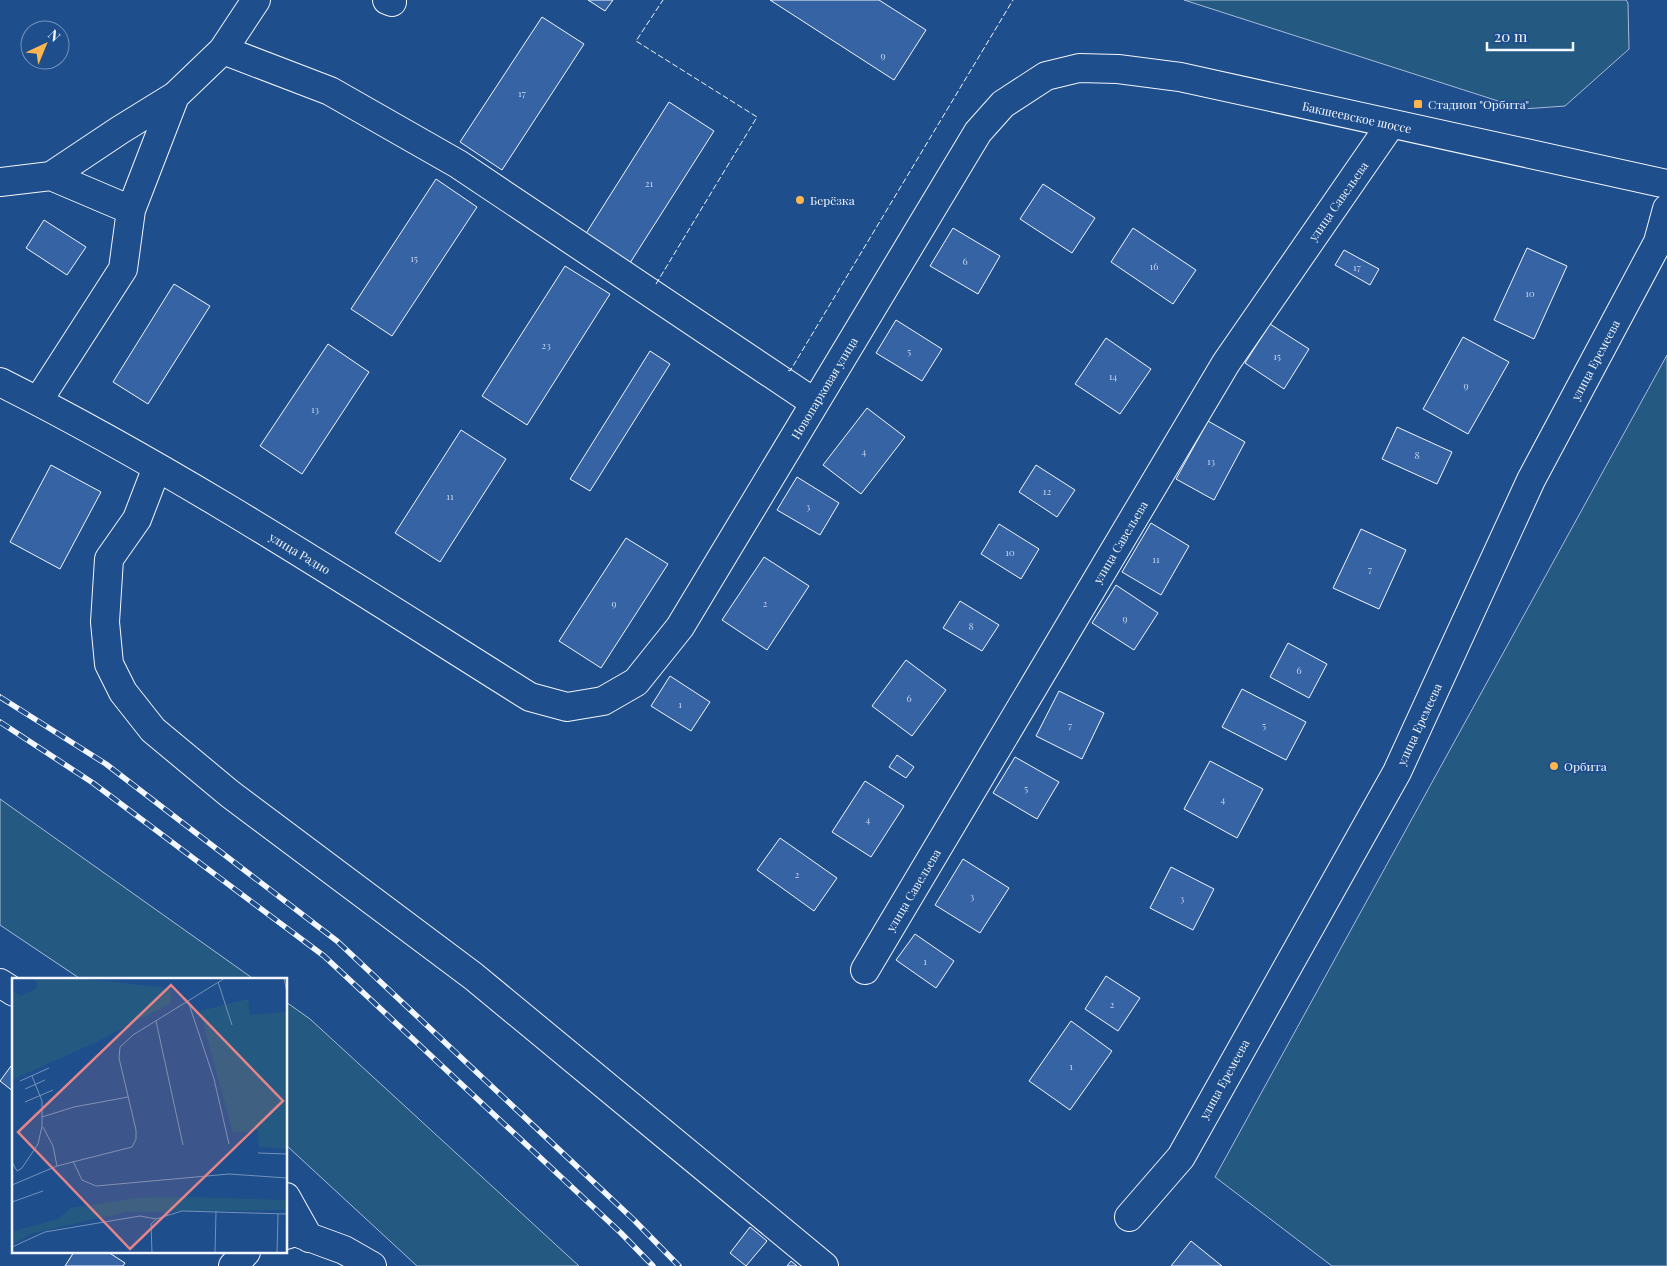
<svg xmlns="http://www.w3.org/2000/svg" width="1667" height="1266" font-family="'Playfair Display',serif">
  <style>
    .green { fill: #245a82; stroke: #a8bbd7 }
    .building { fill: #3563a3; stroke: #f2f6ff }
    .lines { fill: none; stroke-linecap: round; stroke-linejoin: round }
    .minor-casing { stroke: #f2f6ff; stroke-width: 30 }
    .minor { stroke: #1f4e8c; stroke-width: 28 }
    .rail-casing { stroke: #f2f6ff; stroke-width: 5.5 }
    .rail { stroke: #1f4e8c; stroke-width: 4; stroke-dasharray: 11; stroke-linecap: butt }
    .fence { stroke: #f2f6ff; stroke-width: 1; stroke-dasharray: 6 2.5; stroke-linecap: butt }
    .poi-dot { fill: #ffb74d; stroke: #1f4e8c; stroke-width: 2 }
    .labels { text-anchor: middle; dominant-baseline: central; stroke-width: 4; stroke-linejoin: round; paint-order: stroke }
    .number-label { font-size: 10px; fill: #c3d1e8 }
    .poi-label { font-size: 12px; fill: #f2f6ff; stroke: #1f4e8c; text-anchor: start }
    .street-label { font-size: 12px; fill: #f2f6ff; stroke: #1f4e8c }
    .inset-road { fill: none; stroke: #7391ba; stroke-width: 1 }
    .view { fill: #e38589; fill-opacity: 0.15; stroke: #e38589; stroke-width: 2.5 }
    .inset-edge { fill: none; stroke: #f2f6ff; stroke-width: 2.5 }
  </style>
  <rect width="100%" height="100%" fill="#1f4e8c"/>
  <!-- green -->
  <path class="green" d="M1184 0H1626L1628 3 1629 49 1565 106 1523 109Z
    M1667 355V1266H1332L1215 1177Z
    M0 799 255 980H82L0 925Z
    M286 1002 310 1019 579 1266H417L286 1145Z"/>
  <!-- building -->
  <path class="building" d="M588 0H613L605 11Z
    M770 0H879L926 30 894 80Z
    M542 17 584 44 502 170 460 142Z
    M669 102 714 131 630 263 585 235Z
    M436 179 477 207 392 336 351 309Z
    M1043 184 1095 218 1072 253 1020 219Z
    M44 220 86 247 67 275 26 248Z
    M953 228 1000 256 978 294 930 266Z
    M1133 228 1196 270 1173 304 1111 262Z
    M1527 248 1567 266 1534 339 1494 320Z
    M1344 250 1379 269 1370 285 1335 265Z
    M565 266 610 294 527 425 482 396Z
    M174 284 210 306 148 404 113 382Z
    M896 320 942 349 922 381 876 353Z
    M1270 324 1309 349 1284 389 1245 363Z
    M1463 337 1509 362 1468 434 1423 409Z
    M1106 338 1151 369 1120 414 1075 384Z
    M328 344 369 372 302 474 260 446Z
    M650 351 670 364 590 491 570 479Z
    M867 408 905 437 861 494 823 465Z
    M1208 421 1245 442 1214 500 1176 479Z
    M1397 427 1452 452 1437 484 1382 459Z
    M461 430 506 459 440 562 395 533Z
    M51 465 101 492 60 569 10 542Z
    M1036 465 1075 490 1057 517 1019 492Z
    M797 477 839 503 820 535 777 510Z
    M1151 523 1189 546 1161 595 1122 572Z
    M999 524 1039 549 1021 579 981 554Z
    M1361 529 1406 550 1379 609 1333 588Z
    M626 538 668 564 601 668 559 641Z
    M764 557 809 586 767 650 722 620Z
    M1116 585 1158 613 1134 650 1092 623Z
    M960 601 999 625 982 651 943 628Z
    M1288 643 1327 664 1309 698 1270 677Z
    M906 660 946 690 912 736 872 706Z
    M670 676 710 702 691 731 651 706Z
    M1242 689 1306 722 1286 760 1222 727Z
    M1059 691 1104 713 1082 759 1036 736Z
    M897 755 914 767 906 778 889 767Z
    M1015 757 1059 782 1037 819 993 793Z
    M1210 761 1263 789 1237 838 1184 809Z
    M865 781 904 806 871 857 832 832Z
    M780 838 837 878 814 911 757 870Z
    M963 859 1009 888 980 933 935 905Z
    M1171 867 1214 889 1193 930 1150 908Z
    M915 934 954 961 936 988 896 960Z
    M1106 976 1140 998 1118 1031 1085 1009Z
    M1071 1021 1112 1051 1070 1110 1029 1081Z
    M14 1062V1092L0 1081Z
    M750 1227 767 1241 746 1266 730 1253Z
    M1191 1241 1222 1266H1171Z
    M74 1252H108L125 1263 123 1266H65Z
    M791 1261 797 1266H787Z"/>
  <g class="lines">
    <defs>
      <path id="minor" d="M387 0 392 2
        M223 50 330 91 458 164 815 403
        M51 176 131 210
        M0 182 51 176 120 130 175 96 223 50 256 0
        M0 382C183 474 356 588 530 697L567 707 603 701 636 682 680 627 978 132 1003 104 1046 76 1079 68 1118 69 1180 77 1667 184
        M38 401 123 269 131 210 175 96
        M157 467 137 519 109 559 105 622 109 664 123 692 153 730 230 794 473 976 824 1266
        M865 970 1226 363 1391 124
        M0 983 14 992
        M286 1197 309 1238
        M1129 1217 1181 1157 1397 772 1531 480 1658 242 1667 209
        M286 1235 295 1232 344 1250 372 1266
        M233 1266 246 1252"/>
    </defs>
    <!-- minor casing -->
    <use href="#minor" class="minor-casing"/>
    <!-- minor -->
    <use href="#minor" class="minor"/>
    <defs>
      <path id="rail" d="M0 697 106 764 337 941 634 1220 679 1266
        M0 722 93 783 324 956 621 1233 653 1266"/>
    </defs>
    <!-- rail casing -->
    <use href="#rail" class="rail-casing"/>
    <!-- rail -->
    <use href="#rail" class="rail"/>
    <!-- fence -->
    <path class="fence" d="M656 284 757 117 636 41 663 0
      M788 370 790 371 1013 0"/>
  </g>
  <!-- markers -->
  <g class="poi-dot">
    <rect x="1413" y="99" width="10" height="10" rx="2.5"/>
    <circle cx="800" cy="200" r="5"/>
    <circle cx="1554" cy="766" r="5"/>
  </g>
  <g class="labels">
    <!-- number labels -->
    <g class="number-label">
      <text x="883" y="55">9</text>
      <text x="522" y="93">17</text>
      <text x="649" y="183">21</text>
      <text x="414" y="258">15</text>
      <text x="965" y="261">6</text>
      <text x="1154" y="266">16</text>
      <text x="1357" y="267">17</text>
      <text x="1530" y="293">10</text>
      <text x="546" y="345">23</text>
      <text x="909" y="351">5</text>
      <text x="1277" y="356">15</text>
      <text x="1113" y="376">14</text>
      <text x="1466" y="385">9</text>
      <text x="315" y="409">13</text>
      <text x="864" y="451">4</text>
      <text x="1417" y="455">8</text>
      <text x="1211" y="461">13</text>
      <text x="1047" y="491">12</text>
      <text x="450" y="496">11</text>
      <text x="808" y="506">3</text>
      <text x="1010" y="552">10</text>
      <text x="1156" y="559">11</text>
      <text x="1370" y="569">7</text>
      <text x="614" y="603">9</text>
      <text x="765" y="603">2</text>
      <text x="1125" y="618">9</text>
      <text x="971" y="626">8</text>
      <text x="1299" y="670">6</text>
      <text x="909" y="698">6</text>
      <text x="680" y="704">1</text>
      <text x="1070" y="725">7</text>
      <text x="1264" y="725">5</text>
      <text x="1026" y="788">5</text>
      <text x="1223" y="799">4</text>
      <text x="868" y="819">4</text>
      <text x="797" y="874">2</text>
      <text x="972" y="896">3</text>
      <text x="1182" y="898">3</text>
      <text x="925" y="961">1</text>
      <text x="1112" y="1004">2</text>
      <text x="1071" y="1066">1</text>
    </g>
    <!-- poi labels -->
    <g class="poi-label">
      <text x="1428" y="104">Стадион "Орбита"</text>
      <text x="810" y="200">Берёзка</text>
      <text x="1564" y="766">Орбита</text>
    </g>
    <!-- street labels -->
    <g class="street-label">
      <text transform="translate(1357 117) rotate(12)">Бакшеевское шоссе</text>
      <text transform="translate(1338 201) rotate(-55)">улица Савельева</text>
      <text transform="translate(1595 360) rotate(-62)">улица Еремеева</text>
      <text transform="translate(824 388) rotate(-59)">Новопарковая улица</text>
      <text transform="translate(1120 542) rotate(-59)">улица Савельева</text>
      <text transform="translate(300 553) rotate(31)">улица Радио</text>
      <text transform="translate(1419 724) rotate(-65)">улица Еремеева</text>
      <text transform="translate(913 890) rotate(-59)">улица Савельева</text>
      <text transform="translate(1224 1079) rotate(-61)">улица Еремеева</text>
    </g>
  </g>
  <!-- overview -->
  <g transform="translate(12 978)">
    <rect width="275" height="275" fill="#1f4e8c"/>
    <path d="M21 0H65L155 10 159 15V25L82 65 0 102V13L9 18 24 11 25 6ZM236 21 238 37 275 34V171L247 169 246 152 221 155 188 33ZM180 219 275 222V232L114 234 21 255 0 267 2 253 46 241 59 230 124 220Z" fill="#245a82"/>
    <path class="inset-road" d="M272 0 275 15M206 4 220 47M176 23 202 101 217 166M144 43 171 167M8 103 37 90M13 111 33 102M13 124 41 112M30 139 62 129 116 119M31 149 41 168 45 188M246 175 275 176M61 183 70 202 84 208 217 196 275 200M0 184 5 193 10 190 26 166 30 148V123L20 98M0 207 45 188 120 169 124 161V152L107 80 108 69 121 57 213 0M0 224 31 213M0 269 33 254 128 238 144 241 170 233 275 236M140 275 139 246 144 241M203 275 204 233M265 275 266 236"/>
    <path class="view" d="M159 7 271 123 118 271 6 154Z"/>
    <rect width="275" height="275" class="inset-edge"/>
  </g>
  <!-- north arrow -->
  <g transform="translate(45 45) rotate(44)"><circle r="24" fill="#1f4e8c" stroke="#7391ba"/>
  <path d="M0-4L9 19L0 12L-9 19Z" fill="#ffb74d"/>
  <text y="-8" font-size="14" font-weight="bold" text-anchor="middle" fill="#f2f6ff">N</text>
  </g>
  <!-- scale -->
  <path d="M1487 42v8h86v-8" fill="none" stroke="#f2f6ff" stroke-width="2.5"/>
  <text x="1494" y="42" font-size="15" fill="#f2f6ff" stroke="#1f4e8c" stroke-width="4" paint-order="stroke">20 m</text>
</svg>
